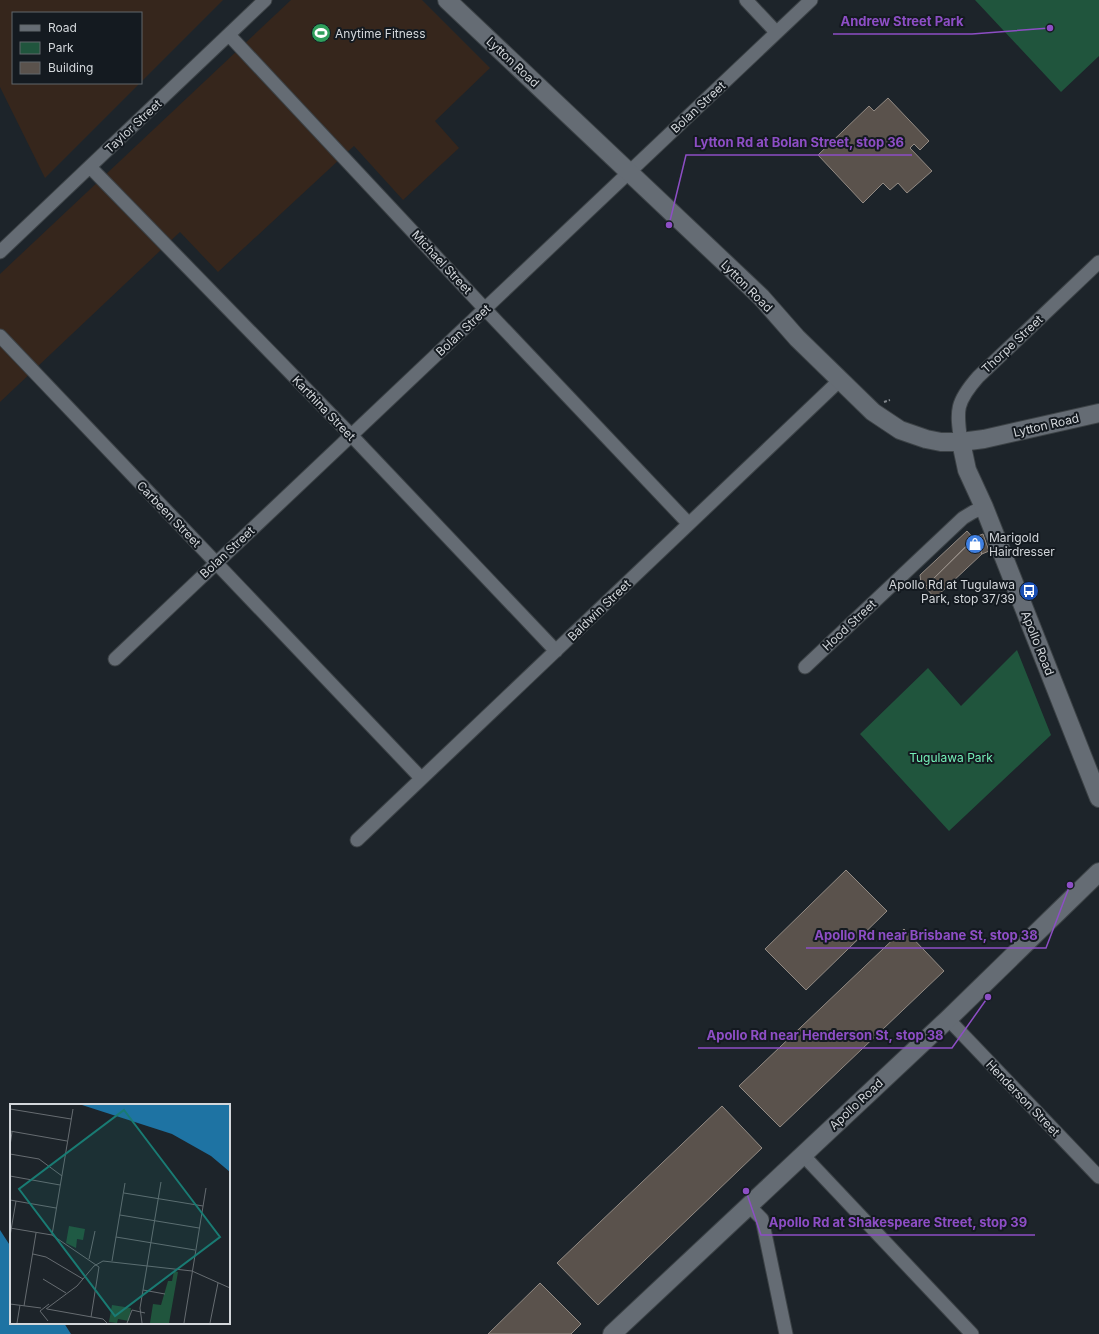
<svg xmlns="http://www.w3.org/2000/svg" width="1099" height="1334" font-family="Inter,sans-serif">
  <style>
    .commercial { fill: #36261c }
    .green { fill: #20553d }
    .water { fill: #1e73a3 }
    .building { fill: #5a524c; stroke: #938b84 }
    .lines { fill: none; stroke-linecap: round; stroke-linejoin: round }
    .street-casing { stroke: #3c4246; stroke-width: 15 }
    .secondary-casing { stroke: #3c4246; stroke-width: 20 }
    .path { stroke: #81868b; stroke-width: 2; stroke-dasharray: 3 2; stroke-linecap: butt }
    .street { stroke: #656c74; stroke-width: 13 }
    .secondary { stroke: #656c74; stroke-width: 18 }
    .labels { text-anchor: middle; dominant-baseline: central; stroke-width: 4; stroke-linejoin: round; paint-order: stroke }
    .poi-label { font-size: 12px; fill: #d3d7db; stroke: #141a20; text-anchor: start }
    .street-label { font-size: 12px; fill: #d3d7db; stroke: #141a20 }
    .park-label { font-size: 12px; fill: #75f1b8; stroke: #141a20 }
    .inset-road { fill: none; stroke: #666c71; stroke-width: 1 }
    .view { fill: #197b73; fill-opacity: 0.15; stroke: #197b73; stroke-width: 2 }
    .inset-edge { fill: none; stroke: #d3d7db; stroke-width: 2 }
    .leader { fill: none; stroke: #8d4ec5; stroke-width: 1.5 }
    .callout-dot { fill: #8d4ec5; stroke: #141a20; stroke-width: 1.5 }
    .callout-label { font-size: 13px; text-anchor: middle; font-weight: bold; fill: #8d4ec5; stroke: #141a20; stroke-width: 4; stroke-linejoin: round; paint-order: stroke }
  </style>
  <rect width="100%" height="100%" fill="#1d242a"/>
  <!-- commercial -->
  <path class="commercial" d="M0 0H223L141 82V13H13V83H140L45 178 0 87Z
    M291 0H422L490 68 435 121 459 148 403 200 354 146 218 272 180 232 0 402V274Z"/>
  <!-- green -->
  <path class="green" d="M975 0H1099V56L1061 92Z
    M1017 650 1051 735 949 831 860 734 928 668 961 706Z"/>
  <!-- water -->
  <path class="water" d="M0 1230 11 1247V1323H64L71 1334H0Z"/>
  <!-- building -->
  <path class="building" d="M888 98 929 141 920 150 914 144 910 148 932 171 907 193 898 183 890 190 883 183 863 203 818 155 869 106 874 111Z
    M967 531 974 539 925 587 921 583 920 575Z
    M983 534 989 551 982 554 975 537Z
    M975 537 982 554 935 598 925 587Z
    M846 870 887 911 806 990 765 949Z
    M904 929 944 971 780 1127 739 1086Z
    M722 1106 762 1148 598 1305 557 1263Z
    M540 1283 581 1324 571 1334H488Z"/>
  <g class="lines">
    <defs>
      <path id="street" d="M746 0 776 32
        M229 35 485 309 688 523
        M90 167 351 435 556 651
        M0 252 265 0
        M0 336 421 778
        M961 442C956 410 956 402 978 377L1099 262
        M115 659 811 0
        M805 667 963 518 973 512 984 507
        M357 840 840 380
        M948 1019 1099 1177
        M802 1154 972 1334
        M748 1205 762 1219 786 1334"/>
      <path id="secondary" d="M447 0 761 297 797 338 873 412 900 430 926 439 941 442H961L984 439 1099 413
        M961 442 967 470 984 507 1099 798
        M612 1334 948 1019 1099 872"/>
    </defs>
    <!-- street casing -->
    <use href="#street" class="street-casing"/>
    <!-- secondary casing -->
    <use href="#secondary" class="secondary-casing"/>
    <!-- path -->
    <path class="path" d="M884 402 890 400"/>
    <!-- street -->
    <use href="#street" class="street"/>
    <!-- secondary -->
    <use href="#secondary" class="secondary"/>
  </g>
  <!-- icons -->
  <defs>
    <symbol id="stadium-disc" viewBox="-11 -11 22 22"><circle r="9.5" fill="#2e9e5b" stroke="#141a20"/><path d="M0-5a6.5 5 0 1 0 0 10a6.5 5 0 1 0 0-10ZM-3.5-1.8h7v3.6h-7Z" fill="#fff"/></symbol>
    <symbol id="shop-disc" viewBox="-11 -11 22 22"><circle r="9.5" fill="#3f7fe0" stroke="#141a20"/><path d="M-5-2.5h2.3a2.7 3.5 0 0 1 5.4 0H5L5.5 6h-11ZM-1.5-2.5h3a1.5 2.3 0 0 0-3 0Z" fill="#fff"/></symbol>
    <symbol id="bus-disc" viewBox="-11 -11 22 22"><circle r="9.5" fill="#1a4fb4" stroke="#141a20"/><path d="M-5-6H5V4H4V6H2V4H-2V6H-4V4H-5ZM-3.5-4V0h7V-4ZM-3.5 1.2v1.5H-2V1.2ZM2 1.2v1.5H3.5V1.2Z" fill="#fff"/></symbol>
  </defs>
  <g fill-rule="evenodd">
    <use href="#stadium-disc" x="310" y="22" width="22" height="22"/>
    <use href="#shop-disc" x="964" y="533" width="22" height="22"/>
    <use href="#bus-disc" x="1018" y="580" width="22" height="22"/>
  </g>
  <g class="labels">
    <!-- poi labels -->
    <g class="poi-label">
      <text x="335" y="33">Anytime Fitness</text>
      <text x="989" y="537">Marigold<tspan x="989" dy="14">Hairdresser</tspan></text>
      <text x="1015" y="584" text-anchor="end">Apollo Rd at Tugulawa<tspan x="1015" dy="14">Park, stop 37/39</tspan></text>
    </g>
    <!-- street labels -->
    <g class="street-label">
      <text transform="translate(513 62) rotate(43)">Lytton Road</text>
      <text transform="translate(698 107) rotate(-43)">Bolan Street</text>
      <text transform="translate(133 126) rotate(-43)">Taylor Street</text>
      <text transform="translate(442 262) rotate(47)">Michael Street</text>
      <text transform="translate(747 286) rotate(45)">Lytton Road</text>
      <text transform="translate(463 330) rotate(-43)">Bolan Street</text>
      <text transform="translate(1012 344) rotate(-43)">Thorpe Street</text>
      <text transform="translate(324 408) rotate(46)">Karthina Street</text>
      <text transform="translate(1046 425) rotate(-13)">Lytton Road</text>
      <text transform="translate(169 514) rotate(46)">Carbeen Street</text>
      <text transform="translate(227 552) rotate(-43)">Bolan Street</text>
      <text transform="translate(599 610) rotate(-44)">Baldwin Street</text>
      <text transform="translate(849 625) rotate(-43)">Hood Street</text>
      <text transform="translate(1038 643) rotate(68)">Apollo Road</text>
      <text transform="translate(1023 1098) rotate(46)">Henderson Street</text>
      <text transform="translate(856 1104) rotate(-43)">Apollo Road</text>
    </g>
    <!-- park labels -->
    <g class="park-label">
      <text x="951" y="757">Tugulawa Park</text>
    </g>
  </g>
  <!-- overview -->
  <g transform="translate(10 1104)">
    <rect width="220" height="220" fill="#1d242a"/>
    <path d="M59 122 75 125 73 136 67 135 66 144 56 139ZM164 167 168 168 159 219H140L143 200 151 201 158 177H162ZM102 201 121 204 119 217 108 215 107 219 99 218Z" fill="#20553d"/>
    <path d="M72 1H220V68L201 52 162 30Z" fill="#1e73a3"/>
    <path class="inset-road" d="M0 5 61 15M63 5 42 131 89 163 81 213M0 27 57 37M0 42 2 28M0 50 29 55 52 72M0 72 50 81M114 89 193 102M0 96 46 104M110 111 189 124M0 124 42 131M0 132 6 97M106 133 185 146M23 150 36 153 73 175M79 155 85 127M102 157 115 79M33 175 56 189M133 186 155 190M0 200 31 204M14 202 26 129M36 205 67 182 84 162 93 157 182 167 220 184M37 205 93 215 97 219M38 217 30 207 39 200M7 219 10 201M117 219 122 206 135 209M132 219 130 204 151 78M174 219 196 84M200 219 208 179"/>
    <path class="view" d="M114 6 210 133 105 212 9 85Z"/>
    <rect width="220" height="220" class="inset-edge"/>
  </g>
  <!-- callouts -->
  <path class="leader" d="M1050 28L972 34H833M669 225L686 155H912M1070 885L1046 948H806M988 997L952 1048H698M746 1191L761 1235H1035"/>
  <g class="callout-dot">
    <circle cx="1050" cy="28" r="4"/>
    <circle cx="669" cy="225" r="4"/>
    <circle cx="1070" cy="885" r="4"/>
    <circle cx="988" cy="997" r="4"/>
    <circle cx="746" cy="1191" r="4"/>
  </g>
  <g class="callout-label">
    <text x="902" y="26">Andrew Street Park</text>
    <text x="799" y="147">Lytton Rd at Bolan Street, stop 36</text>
    <text x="926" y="940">Apollo Rd near Brisbane St, stop 38</text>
    <text x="825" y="1040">Apollo Rd near Henderson St, stop 38</text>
    <text x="898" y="1227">Apollo Rd at Shakespeare Street, stop 39</text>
  </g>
  <!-- legend -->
  <rect x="12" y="12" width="130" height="72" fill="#141a20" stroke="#60666b"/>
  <rect x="20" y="25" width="20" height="6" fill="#656c74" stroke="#60666b"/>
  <text x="48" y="32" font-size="12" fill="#d3d7db">Road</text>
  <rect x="20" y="42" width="20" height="12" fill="#20553d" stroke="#60666b"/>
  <text x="48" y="52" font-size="12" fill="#d3d7db">Park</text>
  <rect x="20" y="62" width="20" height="12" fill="#5a524c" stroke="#60666b"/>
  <text x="48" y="72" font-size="12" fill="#d3d7db">Building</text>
</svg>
